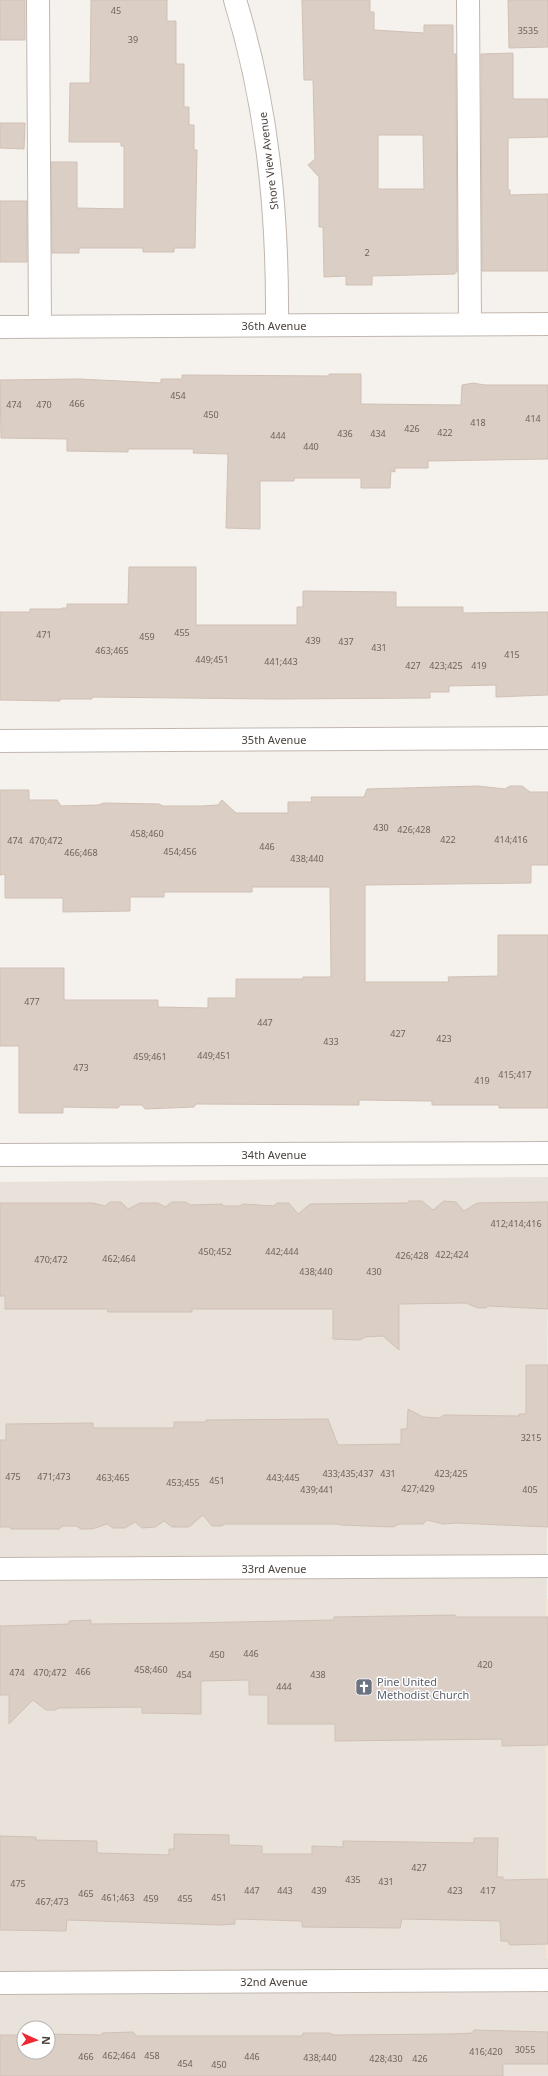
<svg xmlns="http://www.w3.org/2000/svg" width="548" height="2076" font-family="'Noto Sans',sans-serif">
  <style>
    .residential { fill: #e9e2db; fill-rule: evenodd }
    .commercial { fill: #f5e4d9 }
    .building { fill: #dacec5; stroke: #d1c1b5; fill-rule: evenodd }
    .lines { fill: none; stroke-linecap: round; stroke-linejoin: round }
    .minor-casing { stroke: #c1b7af; stroke-width: 24 }
    .minor { stroke: #fff; stroke-width: 22 }
    .labels { text-anchor: middle; dominant-baseline: central; stroke-width: 3; stroke-linejoin: round; paint-order: stroke }
    .number-label { font-size: 9px; fill: #6e645d }
    .street-label { font-size: 11px; fill: #4a413a; stroke: #fff }
    .worship-label { font-size: 11px; fill: #5b616d; stroke: #fff; text-anchor: start }
  </style>
  <rect width="100%" height="100%" fill="#f5f1ec"/>
  <!-- residential -->
  <path class="residential" d="M548 1177 546 1959H548V2076H0V1182ZM24 2028H48V2052H24Z"/>
  <!-- commercial -->
  <path class="commercial" d="M546 1599H548V1959H546Z"/>
  <!-- building -->
  <path class="building" d="M0 0H25V40H0Z
    M91 0H167V21H176V64H184V107H189V125H194V150H197L195 248H174V252H143V248H79V253H52L51 162H77V208L124 209V146H121V142H69L70 83H90Z
    M302 0H370V12H374V30L424 33V25H453V54H456L457 272H455V274L372 276V285H346V276L324 277 323 227H319V177L308 165 315 159 313 80H304ZM378 135H423L424 189H378Z
    M508 0H548V47L509 48Z
    M513 53V99H548V137L508 138V190H510V195L548 194V271H482L481 54Z
    M0 123H25L24 149 0 148Z
    M0 201H27V262H0Z
    M329 374H361V404L461 405 462 385 473 383 485 385H548V459L428 461V468H395V472L391 471 390 488H361V478H294V481H260V529L226 528 228 454 193 453 194 449H128V452L67 451V439L1 438 0 380 79 379 161 383V379H182V375L329 376Z
    M129 567H196V625H297V607H303V591L396 592V607H463V613L548 612V695L496 697V685L449 686V692H430V698L272 699 92 697V699H60V701L0 700V612H30V609H62V608H67V604H128Z
    M478 786 505 789 510 786H522L530 792H548V865H531V883L365 885V982H449L448 977 498 976V935H548V1108H499V1105H432V1101L359 1100V1105L196 1104 194 1107 145 1109 142 1105H120L118 1108 63 1107V1113H19V1046H0V968H64V1000H158V1007L208 1008V998H236V979H303V977H331L330 887H252V892H164V897H130V911L63 912V898H5V874L0 875V790H29V800H57L61 806 98 805 104 803 159 804 163 806H201L218 805 222 800 236 813H288V802H312L311 797H364L367 789Z
    M409 1201H422L433 1210 444 1201 456 1202 464 1211 477 1203 548 1202V1309L488 1306 486 1308H478L466 1303 399 1304V1350L383 1336 365 1337 360 1340 333 1339V1309H192V1312H108L107 1309H5V1296H0V1203H93L105 1206 110 1202H121L128 1209 140 1203H158L165 1207 172 1202H186L190 1205 222 1204 223 1206H240L243 1204 274 1206 277 1203H289L298 1214 310 1204 407 1203Z
    M526 1365H548V1527L456 1523 443 1524 427 1520 423 1524H399L393 1527 341 1525 337 1524H224L222 1526H212L203 1515 189 1527H172L164 1521 155 1527 142 1528 135 1522 125 1528H113L107 1524 92 1529H81L76 1526H63L59 1529H11L10 1527H0V1440H6V1424L93 1423V1428H174V1422H206V1420L328 1419 338 1445 401 1444V1429H407L408 1409 423 1417 440 1418 444 1415 519 1416V1414H526Z
    M455 1615 456 1617H548V1745L502 1746V1739L335 1741V1724H268V1695H249V1680L201 1681V1714L142 1713V1707L59 1708 55 1710H46L33 1700 9 1724V1695H0V1626L69 1624V1621L91 1620V1624L189 1623 334 1620V1617Z
    M174 1834 229 1835V1845L262 1846V1854H312V1846L343 1847V1841L474 1843V1838H498L497 1877H503V1880L548 1879V1944L510 1945 507 1941H501L500 1921 402 1919 400 1928 302 1927V1921L235 1919V1924L221 1925 67 1920 66 1931 0 1930V1836L36 1837V1840L97 1841V1853L169 1855V1849H174Z
    M474 2030 548 2032V2064H503V2076H0V2035H24V2052H48V2034L102 2035V2033L133 2032 137 2036H302L303 2033H330L333 2035 450 2034 472 2033Z"/>
  <g class="lines">
    <defs>
      <path id="minor" d="M38 0 40 327
        M235 0C268 107 278 214 277 325
        M468 0 470 324
        M0 327 548 324
        M0 741 548 738
        M0 1155 548 1153
        M0 1569 548 1566
        M0 1983 548 1980"/>
    </defs>
    <!-- minor casing -->
    <use href="#minor" class="minor-casing"/>
    <!-- minor -->
    <use href="#minor" class="minor"/>
  </g>
  <!-- icons -->
  <defs>
    <symbol id="church-square" viewBox="-11 -11 22 22"><rect x="-9" y="-9" width="18" height="18" rx="4" fill="#6b7280" stroke="#fff"/><path d="M-1.2-6h2.4v3.5h3.3v2.4h-3.3V6h-2.4V-.1h-3.3v-2.4h3.3Z" fill="#fff"/></symbol>
  </defs>
  <g fill-rule="evenodd">
    <use href="#church-square" x="354" y="1677" width="20" height="20"/>
  </g>
  <g class="labels">
    <!-- number labels -->
    <g class="number-label">
      <text x="116" y="10">45</text>
      <text x="528" y="30">3535</text>
      <text x="133" y="39">39</text>
      <text x="367" y="252">2</text>
      <text x="178" y="395">454</text>
      <text x="77" y="403">466</text>
      <text x="14" y="404">474</text>
      <text x="44" y="404">470</text>
      <text x="211" y="414">450</text>
      <text x="533" y="418">414</text>
      <text x="478" y="422">418</text>
      <text x="412" y="428">426</text>
      <text x="445" y="432">422</text>
      <text x="345" y="433">436</text>
      <text x="378" y="433">434</text>
      <text x="278" y="435">444</text>
      <text x="311" y="446">440</text>
      <text x="182" y="632">455</text>
      <text x="44" y="634">471</text>
      <text x="147" y="636">459</text>
      <text x="313" y="640">439</text>
      <text x="346" y="641">437</text>
      <text x="379" y="647">431</text>
      <text x="112" y="650">463;465</text>
      <text x="512" y="654">415</text>
      <text x="212" y="659">449;451</text>
      <text x="281" y="661">441;443</text>
      <text x="413" y="665">427</text>
      <text x="446" y="665">423;425</text>
      <text x="479" y="665">419</text>
      <text x="381" y="827">430</text>
      <text x="414" y="829">426;428</text>
      <text x="147" y="833">458;460</text>
      <text x="448" y="839">422</text>
      <text x="511" y="839">414;416</text>
      <text x="15" y="840">474</text>
      <text x="46" y="840">470;472</text>
      <text x="267" y="846">446</text>
      <text x="180" y="851">454;456</text>
      <text x="81" y="852">466;468</text>
      <text x="307" y="858">438;440</text>
      <text x="32" y="1001">477</text>
      <text x="265" y="1022">447</text>
      <text x="398" y="1033">427</text>
      <text x="444" y="1038">423</text>
      <text x="331" y="1041">433</text>
      <text x="214" y="1055">449;451</text>
      <text x="150" y="1056">459;461</text>
      <text x="81" y="1067">473</text>
      <text x="515" y="1074">415;417</text>
      <text x="482" y="1080">419</text>
      <text x="516" y="1223">412;414;416</text>
      <text x="215" y="1251">450;452</text>
      <text x="282" y="1251">442;444</text>
      <text x="452" y="1254">422;424</text>
      <text x="412" y="1255">426;428</text>
      <text x="119" y="1258">462;464</text>
      <text x="51" y="1259">470;472</text>
      <text x="316" y="1271">438;440</text>
      <text x="374" y="1271">430</text>
      <text x="531" y="1437">3215</text>
      <text x="348" y="1473">433;435;437</text>
      <text x="388" y="1473">431</text>
      <text x="451" y="1473">423;425</text>
      <text x="13" y="1476">475</text>
      <text x="54" y="1476">471;473</text>
      <text x="113" y="1477">463;465</text>
      <text x="283" y="1477">443;445</text>
      <text x="217" y="1480">451</text>
      <text x="183" y="1482">453;455</text>
      <text x="418" y="1488">427;429</text>
      <text x="317" y="1489">439;441</text>
      <text x="530" y="1489">405</text>
      <text x="251" y="1653">446</text>
      <text x="217" y="1654">450</text>
      <text x="485" y="1664">420</text>
      <text x="151" y="1669">458;460</text>
      <text x="83" y="1671">466</text>
      <text x="17" y="1672">474</text>
      <text x="50" y="1672">470;472</text>
      <text x="184" y="1674">454</text>
      <text x="318" y="1674">438</text>
      <text x="284" y="1686">444</text>
      <text x="419" y="1867">427</text>
      <text x="353" y="1879">435</text>
      <text x="386" y="1881">431</text>
      <text x="18" y="1883">475</text>
      <text x="252" y="1890">447</text>
      <text x="285" y="1890">443</text>
      <text x="319" y="1890">439</text>
      <text x="455" y="1890">423</text>
      <text x="488" y="1890">417</text>
      <text x="86" y="1893">465</text>
      <text x="118" y="1897">461;463</text>
      <text x="219" y="1897">451</text>
      <text x="151" y="1898">459</text>
      <text x="185" y="1898">455</text>
      <text x="52" y="1901">467;473</text>
      <text x="525" y="2049">3055</text>
      <text x="486" y="2051">416;420</text>
      <text x="119" y="2055">462;464</text>
      <text x="152" y="2055">458</text>
      <text x="86" y="2056">466</text>
      <text x="252" y="2056">446</text>
      <text x="320" y="2057">438;440</text>
      <text x="386" y="2058">428;430</text>
      <text x="420" y="2058">426</text>
      <text x="185" y="2063">454</text>
      <text x="219" y="2064">450</text>
    </g>
    <!-- street labels -->
    <g class="street-label">
      <text transform="translate(268 161) rotate(-97)">Shore View Avenue</text>
      <text x="274" y="325">36th Avenue</text>
      <text x="274" y="739">35th Avenue</text>
      <text x="274" y="1154">34th Avenue</text>
      <text x="274" y="1568">33rd Avenue</text>
      <text x="274" y="1981">32nd Avenue</text>
    </g>
    <!-- worship labels -->
    <g class="worship-label">
      <text x="377" y="1681">Pine United<tspan x="377" dy="13">Methodist Church</tspan></text>
    </g>
  </g>
  <!-- north arrow -->
  <g transform="translate(36 2040) rotate(93)"><circle r="19" fill="#ffffff" stroke="#b7b3b0"/>
  <path d="M0-3L7 15L0 10L-7 15Z" fill="#ef292f"/>
  <text y="-6" font-size="11" font-weight="bold" text-anchor="middle" fill="#4a413a">N</text>
  </g>
</svg>
